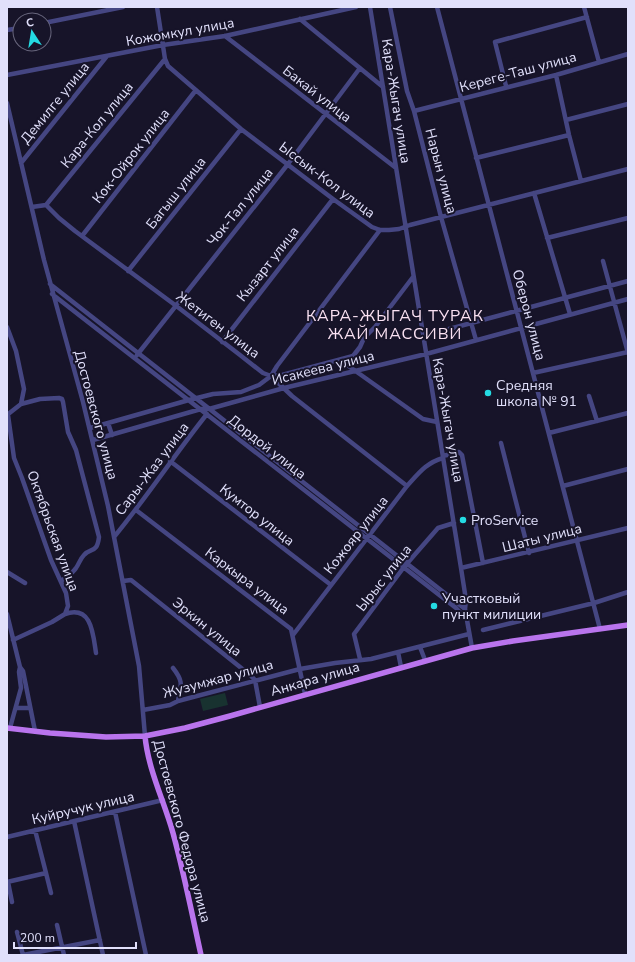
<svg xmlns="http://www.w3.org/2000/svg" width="635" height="962" font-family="'Nunito Sans',sans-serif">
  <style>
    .green { fill: #183230 }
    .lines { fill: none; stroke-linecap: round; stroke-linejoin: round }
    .minor { stroke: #454682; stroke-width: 4.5 }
    .major { stroke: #b974ed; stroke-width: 5.5 }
    .poi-dot { fill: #24dbe3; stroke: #171429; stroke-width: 1.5 }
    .labels { text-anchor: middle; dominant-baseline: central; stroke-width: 4; stroke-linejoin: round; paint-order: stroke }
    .street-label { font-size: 14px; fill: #e1e0fb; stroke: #171429 }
    .poi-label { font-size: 14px; fill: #e1e0fb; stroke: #171429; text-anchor: start }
    .quarter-label { font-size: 16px; letter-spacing: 1px; fill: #fbe2f3; stroke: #171429 }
  </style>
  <rect width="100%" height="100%" fill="#171429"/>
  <!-- green -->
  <path class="green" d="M225 693 228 705 203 711 200 699Z"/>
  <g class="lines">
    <!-- minor -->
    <path class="minor" d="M157 7 165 59 168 66 241 129 333 199 372 227 380 230H389L399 229 410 225 628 169
      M370 7 461 568 466 600 465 609 472 648
      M390 7 407 91 414 111 441 217 476 340
      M437 7 600 629
      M584 7 599 62
      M300 19 383 87
      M44 23 123 7
      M7 30 20 28
      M225 36 396 168
      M7 75 163 45 225 36 356 7
      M556 75 569 135 581 181
      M506 86 495 42 587 17
      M7 103 44 260 83 402 108 506 139 666 145 736
      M414 111 556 75 628 54
      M566 120 628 104
      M476 158 569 135
      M21 163 107 56
      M534 193 570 314
      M46 205 165 59
      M32 207 46 205 59 218 75 231 175 305 240 355 263 373 271 376 292 396 407 486
      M82 236 196 90
      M547 238 628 218
      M603 261 628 353
      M128 271 241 129
      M50 284 465 609
      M52 294 456 608 466 619
      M7 327 16 351 24 389 21 404
      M423 336 628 281
      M222 342 333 199
      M137 355 288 164 360 68
      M340 360 423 419 437 422
      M533 373 628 352
      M271 376 277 366 380 230
      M589 396 597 421
      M7 415 21 404 40 399 59 398 62 399 63 402 68 432 76 450 99 537C97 554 91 547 84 555 80 559 79 564 76 568 73 573 66 577 61 581
      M8 415 14 458 22 478 51 560 66 593 68 606 65 614 52 622 13 640
      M108 423 112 435
      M90 428 108 423 189 400 213 394 241 392 259 385 271 376 282 375 353 356 360 347 364 338 375 327 413 277
      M549 433 628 413
      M93 440 201 409H209L284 388 426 354 628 299
      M501 443 529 553
      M443 456 459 452 462 455 483 563
      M170 461 331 585
      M563 486 628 469
      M136 510 291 629 305 694
      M114 537C147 497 175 454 207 414
      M461 568 628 528
      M7 572 25 583
      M123 581 131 580 250 675 255 680 260 707
      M7 614 20 667 23 671 35 731
      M65 614C92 605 93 634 96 653
      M483 630 594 603 628 592
      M293 635 407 486C419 473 426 463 443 458
      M420 647 425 660
      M398 652 401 667
      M360 659 354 634 404 567 438 528 454 523
      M173 668C184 682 181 685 178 701
      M16 708H30
      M143 710 170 705 178 701 300 669 335 663 371 659 469 634
      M10 728 21 688 19 672 20 667
      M115 812 146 955
      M74 821 103 955
      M7 837 163 800
      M46 873 51 893
      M7 882 46 873 35 830
      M8 882 12 902
      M57 925 64 955
      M17 932 23 955
      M23 955 100 940"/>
    <!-- major -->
    <path class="major" d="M7 728 50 733 106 737 145 736 185 728 230 716 472 648 513 641 628 625
      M145 736C148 769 164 801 173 833 184 873 192 914 201 955"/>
  </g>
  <!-- markers -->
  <g class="poi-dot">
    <circle cx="488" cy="393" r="4"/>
    <circle cx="463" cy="520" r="4"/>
    <circle cx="434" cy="606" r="4"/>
  </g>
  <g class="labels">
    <!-- street labels -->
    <g class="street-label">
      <text transform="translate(180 32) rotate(-10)">Кожомкул улица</text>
      <text transform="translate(518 72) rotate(-15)">Кереге-Таш улица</text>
      <text transform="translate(317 94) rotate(38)">Бакай улица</text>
      <text transform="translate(396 101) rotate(81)">Кара-Жыгач улица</text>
      <text transform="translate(55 103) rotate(-51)">Демилге улица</text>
      <text transform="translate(97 125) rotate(-51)">Кара-Кол улица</text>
      <text transform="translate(131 156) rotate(-52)">Кок-Ойрок улица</text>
      <text transform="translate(441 171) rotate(75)">Нарын улица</text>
      <text transform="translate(327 180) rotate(37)">Ыссык-Кол улица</text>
      <text transform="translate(176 193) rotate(-52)">Багыш улица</text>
      <text transform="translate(240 207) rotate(-51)">Чок-Тал улица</text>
      <text transform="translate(268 264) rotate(-52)">Кызарт улица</text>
      <text transform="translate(529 315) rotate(75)">Оберон улица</text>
      <text transform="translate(218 325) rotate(37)">Жетиген улица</text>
      <text transform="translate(323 368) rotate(-14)">Исакеева улица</text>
      <text transform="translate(96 415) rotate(75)">Достоевского улица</text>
      <text transform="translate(448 420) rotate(80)">Кара-Жыгач улица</text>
      <text transform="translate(267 447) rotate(38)">Дордой улица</text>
      <text transform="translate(152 469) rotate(-53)">Сары-Жаз улица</text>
      <text transform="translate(257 515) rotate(38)">Кумтор улица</text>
      <text transform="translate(53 531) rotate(70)">Октябрьская улица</text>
      <text transform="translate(356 535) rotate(-52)">Кожояр улица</text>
      <text transform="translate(542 538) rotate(-14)">Шаты улица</text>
      <text transform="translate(384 578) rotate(-52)">Ырыс улица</text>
      <text transform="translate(247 581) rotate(37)">Каркыра улица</text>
      <text transform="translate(207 627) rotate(39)">Эркин улица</text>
      <text transform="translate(218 679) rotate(-15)">Жузумжар улица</text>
      <text transform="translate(315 679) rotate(-16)">Анкара улица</text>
      <text transform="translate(83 808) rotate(-13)">Куйручук улица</text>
      <text transform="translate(182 831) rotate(75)">Достоевского Федора улица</text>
    </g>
    <!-- poi labels -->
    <g class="poi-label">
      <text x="496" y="385">Средняя<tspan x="496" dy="16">школа № 91</tspan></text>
      <text x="471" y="520">ProService</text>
      <text x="442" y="598">Участковый<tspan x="442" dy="16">пункт милиции</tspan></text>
    </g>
    <!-- quarter labels -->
    <g class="quarter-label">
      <text x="395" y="316">КАРА-ЖЫГАЧ ТУРАК<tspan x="395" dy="18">ЖАЙ МАССИВИ</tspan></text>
    </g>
  </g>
  <!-- border -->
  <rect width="635" height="962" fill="none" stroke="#e1e0fb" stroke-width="16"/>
  <!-- north arrow -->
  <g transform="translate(32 32) rotate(348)"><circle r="19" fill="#171429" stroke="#68667d"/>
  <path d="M0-3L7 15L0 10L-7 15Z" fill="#24dbe3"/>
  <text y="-6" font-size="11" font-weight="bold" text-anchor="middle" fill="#e1e0fb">С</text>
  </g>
  <!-- scale -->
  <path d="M14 942v6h122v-6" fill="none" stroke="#e1e0fb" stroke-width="2"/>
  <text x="20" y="942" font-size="12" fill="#e1e0fb" stroke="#171429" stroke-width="3" paint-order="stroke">200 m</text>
</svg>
